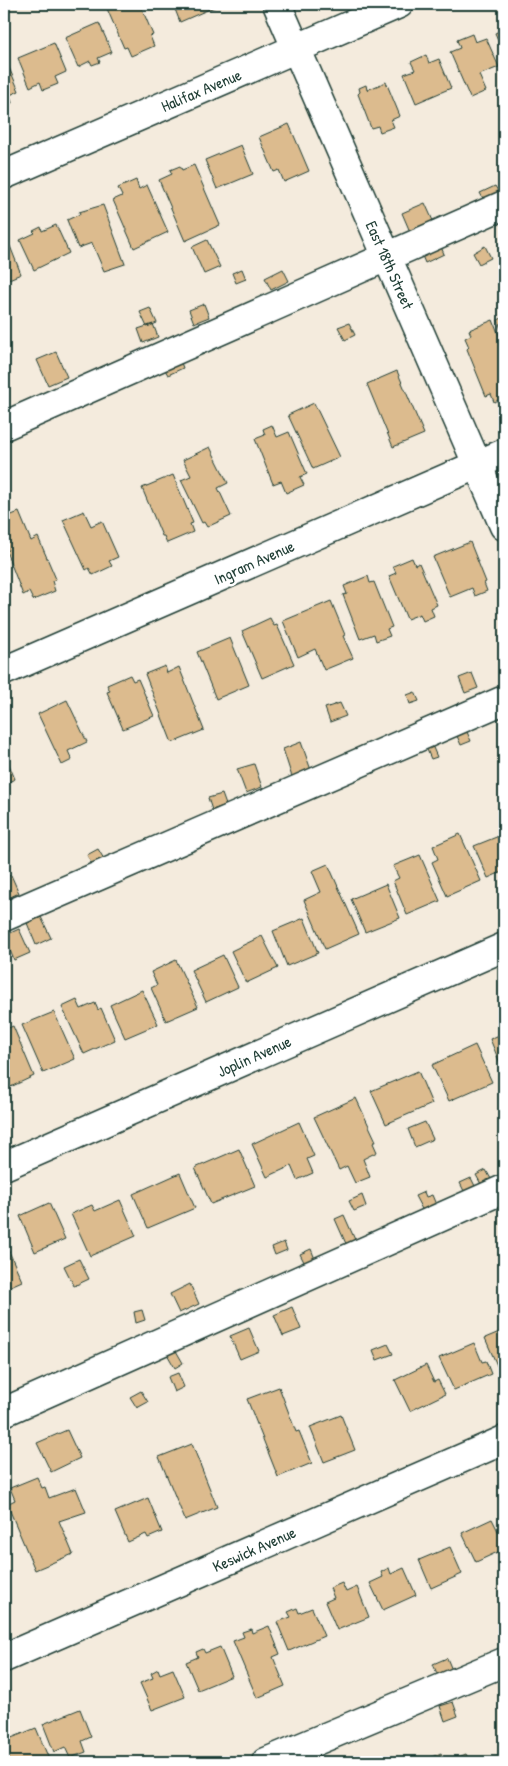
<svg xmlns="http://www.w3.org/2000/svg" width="508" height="1766" font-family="'Patrick Hand',sans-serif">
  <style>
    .building { fill: #dcbb8e; stroke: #1f3d34 }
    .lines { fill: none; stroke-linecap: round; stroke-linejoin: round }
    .minor-casing { stroke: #1f3d34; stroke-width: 31 }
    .minor { stroke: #fff; stroke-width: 28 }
    .labels { text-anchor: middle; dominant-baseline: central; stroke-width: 5; stroke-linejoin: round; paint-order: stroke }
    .street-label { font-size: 16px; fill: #1f3d34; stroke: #fff }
  </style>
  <rect width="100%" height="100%" fill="#f4ebdd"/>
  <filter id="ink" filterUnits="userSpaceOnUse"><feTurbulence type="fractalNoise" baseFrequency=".02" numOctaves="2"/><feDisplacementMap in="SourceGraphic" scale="10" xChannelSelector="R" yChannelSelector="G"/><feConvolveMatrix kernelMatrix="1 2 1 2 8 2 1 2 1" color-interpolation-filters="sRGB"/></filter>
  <g filter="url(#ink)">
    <!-- building -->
    <path class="building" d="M105 4H140L153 35 150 36 154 46 131 56 127 47 124 48Z
      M173 4H221L180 22Z
      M99 23 112 52 98 58 100 62 92 65 90 61 78 67 65 38Z
      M504 29V53L495 33Z
      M472 34 475 42 486 38 499 67 479 75 486 91 470 98 450 52 460 48 457 40Z
      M54 43 66 72 55 77 58 84 43 90 40 82 30 87 18 58Z
      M426 55 429 63 439 59 451 88 416 103 404 74 415 70 411 62Z
      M4 56 19 91 10 95 12 103 4 107Z
      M386 82 400 116 391 120 394 127 380 132 378 126 371 128 358 94 360 92 359 88 366 85 367 90Z
      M289 124 309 171 284 182 279 170 274 172 259 137Z
      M241 145 253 174 217 189 205 160Z
      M194 165 220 225 185 241 159 180 172 174 170 170 180 166 182 170Z
      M136 180 139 189 147 185 168 232 134 248 113 200 122 196 118 188Z
      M495 186 500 194 485 202 480 193Z
      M425 203 434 223 411 234 402 213Z
      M103 205 125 264 104 271 92 243 78 248 67 220 80 214 79 212Z
      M56 225 69 253 34 270 20 240 35 233 33 231 41 227 42 231Z
      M207 240 220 267 204 274 192 247Z
      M439 242 444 254 425 263 420 251Z
      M10 246 21 274 4 281V248Z
      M485 246 491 258 479 264 473 253Z
      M242 269 246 279 236 283 232 273Z
      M283 269 289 281 271 290 265 278Z
      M204 304 209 317 194 323 189 310Z
      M150 308 157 323 147 327 140 312Z
      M504 317V339L498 320Z
      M493 320 504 348V398L494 402 491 394 486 396 467 349 469 347 465 338 471 335 469 330Z
      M349 323 355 335 345 340 338 327Z
      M153 324 158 337 143 343 138 329Z
      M56 352 67 377 48 385 37 360Z
      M180 360 183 368 168 375 164 368Z
      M397 371 424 434 393 447 367 384Z
      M314 403 340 457 313 469 288 415Z
      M272 425 277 437 289 432 307 474 300 477 304 485 286 493 281 481 273 484 255 439 265 435 263 429Z
      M210 447 228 483 218 488 231 516 207 527 204 522 202 523 181 480 191 476 183 460Z
      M173 475 193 523 190 524 193 532 167 543 164 536H162L142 488Z
      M84 511 91 526 102 521 118 557 109 561 112 566 93 575 89 568 86 570 63 520Z
      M19 512 31 541 38 537 56 579 52 581 55 591 33 600 29 592 23 595 6 551 8 550 4 540V518Z
      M470 542 486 582 484 583 487 591 475 596 472 588 450 597 433 557Z
      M412 558 415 565 419 563 437 605 431 608 434 616 423 621 420 614 407 619 389 576 396 573 393 566Z
      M368 576 370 583 374 582 392 627 387 629 390 636 376 641 374 634 360 639 343 595 347 594 344 586Z
      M331 601 345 635 343 636 353 658 324 670 315 649 298 657 283 621Z
      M270 618 274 626 277 625 294 664 262 678 242 631Z
      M230 638 249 685 216 699 197 652Z
      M165 666 167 673 179 667 204 730 172 743 145 674Z
      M472 673 478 688 465 693 459 678Z
      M130 675 133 681 138 679 154 716 123 729 107 692 110 691 107 685Z
      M415 692 419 701 410 704 407 695Z
      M67 700 87 742 68 751 72 760 62 765 38 714Z
      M340 703 346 716 330 722 325 708Z
      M467 732 471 741 461 745 457 736Z
      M301 742 311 770 292 777 283 749Z
      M431 743 437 757 431 759 425 745Z
      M4 753 15 779 4 784Z
      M254 764 262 787 246 793 237 769Z
      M222 794 226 805 212 810 208 798Z
      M460 834 481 881 447 896 432 862 438 859 433 846Z
      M504 834V871L488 878 474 846Z
      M98 849 104 859 92 865 87 855Z
      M420 855 440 901 407 915 393 881 399 878 393 866Z
      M328 864 359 934 325 949 304 900 321 892 312 871Z
      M11 875 19 893 4 900V878Z
      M386 884 400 918 365 932 351 899Z
      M41 917 51 938 36 945 27 923Z
      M304 918 318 953 287 966 273 931Z
      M19 929 30 953 14 960 4 936Z
      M262 936 278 968 246 983 231 951Z
      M223 955 238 987 206 1002 191 970Z
      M176 960 198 1007 166 1021 151 988 157 985 151 972Z
      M142 990 158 1024 125 1038 110 1005Z
      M77 1000 81 1009 95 1003 98 1010 101 1008 115 1040 84 1054 62 1007Z
      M54 1012 75 1059 43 1073 22 1025Z
      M13 1026 34 1076 4 1090V1030Z
      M504 1033V1073L490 1039Z
      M475 1045 492 1082 449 1101 432 1065Z
      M418 1071 432 1104 386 1124 371 1091Z
      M356 1098 376 1141 373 1143 377 1152 363 1159 370 1177 355 1183 347 1166 339 1170 314 1117Z
      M299 1122 314 1156 307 1159 313 1173 297 1180 291 1166 267 1177 252 1144Z
      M425 1122 433 1139 415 1147 408 1129Z
      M239 1149 255 1186 211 1204 195 1168Z
      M486 1170 491 1179 481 1184 476 1175Z
      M180 1173 195 1208 148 1228 133 1194Z
      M471 1178 477 1190 466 1195 460 1183Z
      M424 1192 426 1197 432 1195 437 1207 424 1213 415 1196Z
      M362 1195 366 1206 354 1211 349 1201Z
      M120 1200 136 1236 90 1256 71 1214 92 1205 95 1211Z
      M49 1203 65 1239 35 1252 20 1216Z
      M344 1215 356 1242 347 1246 335 1219Z
      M4 1240 22 1281 4 1289Z
      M284 1242 287 1250 275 1255 272 1247Z
      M311 1249 315 1259 305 1264 300 1254Z
      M79 1259 89 1279 74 1286 64 1266Z
      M190 1284 199 1304 179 1313 170 1294Z
      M292 1307 301 1329 283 1336 274 1315Z
      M142 1310 145 1320 136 1323 134 1312Z
      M249 1328 259 1351 240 1359 230 1336Z
      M504 1330V1368L499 1370 485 1338Z
      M474 1343 482 1362 486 1361 491 1374 454 1390 439 1358Z
      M388 1344 393 1354 377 1360 373 1350Z
      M175 1349 183 1363 175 1368 167 1354Z
      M426 1365 434 1382 438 1380 445 1394 410 1411 395 1380Z
      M178 1373 184 1387 174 1392 168 1377Z
      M279 1387 296 1432 299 1431 312 1463 278 1477 247 1399Z
      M141 1391 148 1402 137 1408 130 1397Z
      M341 1415 355 1450 324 1462 310 1427Z
      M67 1430 80 1458 51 1472 37 1443Z
      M192 1444 217 1507 185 1520 159 1457Z
      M37 1477 42 1488 45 1487 49 1498 76 1488 86 1512 59 1521 73 1554 35 1570 7 1504 15 1500 10 1488Z
      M148 1498 162 1532 148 1538 146 1534 128 1542 115 1512Z
      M492 1519 504 1543V1549L476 1562 462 1533Z
      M450 1547 462 1574 431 1588 419 1560Z
      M389 1568 391 1574 404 1568 416 1595 383 1610 370 1583 383 1577 381 1572Z
      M342 1583 346 1592 357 1587 369 1617 337 1630 325 1602 334 1598 330 1588Z
      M297 1608 299 1613 312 1608 324 1636 289 1651 277 1622 291 1617 288 1612Z
      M269 1626 280 1654 273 1657 285 1686 257 1698 233 1641 244 1637 242 1632 251 1629 252 1633Z
      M220 1647 232 1676 198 1690 186 1662 198 1657 196 1652 203 1649 205 1653Z
      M447 1658 452 1670 438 1676 433 1664Z
      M158 1669 160 1674 173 1669 185 1697 152 1710 140 1683 153 1678 151 1673Z
      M453 1702 458 1716 445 1721 440 1706Z
      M80 1709 91 1737 82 1741 86 1752 70 1758 65 1747 54 1752 43 1724Z
      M36 1728 49 1759 41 1762H4V1741Z
      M441 1753 445 1762H420Z
      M466 1754 470 1762H446Z"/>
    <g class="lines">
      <defs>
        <path id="minor" d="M277 4 504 526
          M4 175 399 4
          M4 426 504 205
          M4 671 504 453
          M4 917 504 700
          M4 1166 504 947
          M4 1412 504 1189
          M4 1658 504 1440
          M266 1762 504 1662"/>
      </defs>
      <!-- minor casing -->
      <use href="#minor" class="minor-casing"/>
      <!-- minor -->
      <use href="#minor" class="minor"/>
    </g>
  </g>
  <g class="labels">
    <!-- street labels -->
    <g class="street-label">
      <text transform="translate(201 90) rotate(-23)">Halifax Avenue</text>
      <text transform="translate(390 265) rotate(66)">East 18th Street</text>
      <text transform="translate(254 562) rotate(-24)">Ingram Avenue</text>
      <text transform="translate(254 1056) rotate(-24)">Joplin Avenue</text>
      <text transform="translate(254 1549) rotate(-24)">Keswick Avenue</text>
    </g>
  </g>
  <!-- margin -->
  <rect width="508" height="1766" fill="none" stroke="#fff" stroke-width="20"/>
  <rect x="10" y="10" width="488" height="1746" fill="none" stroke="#1f3d34" stroke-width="2" filter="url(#ink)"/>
</svg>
